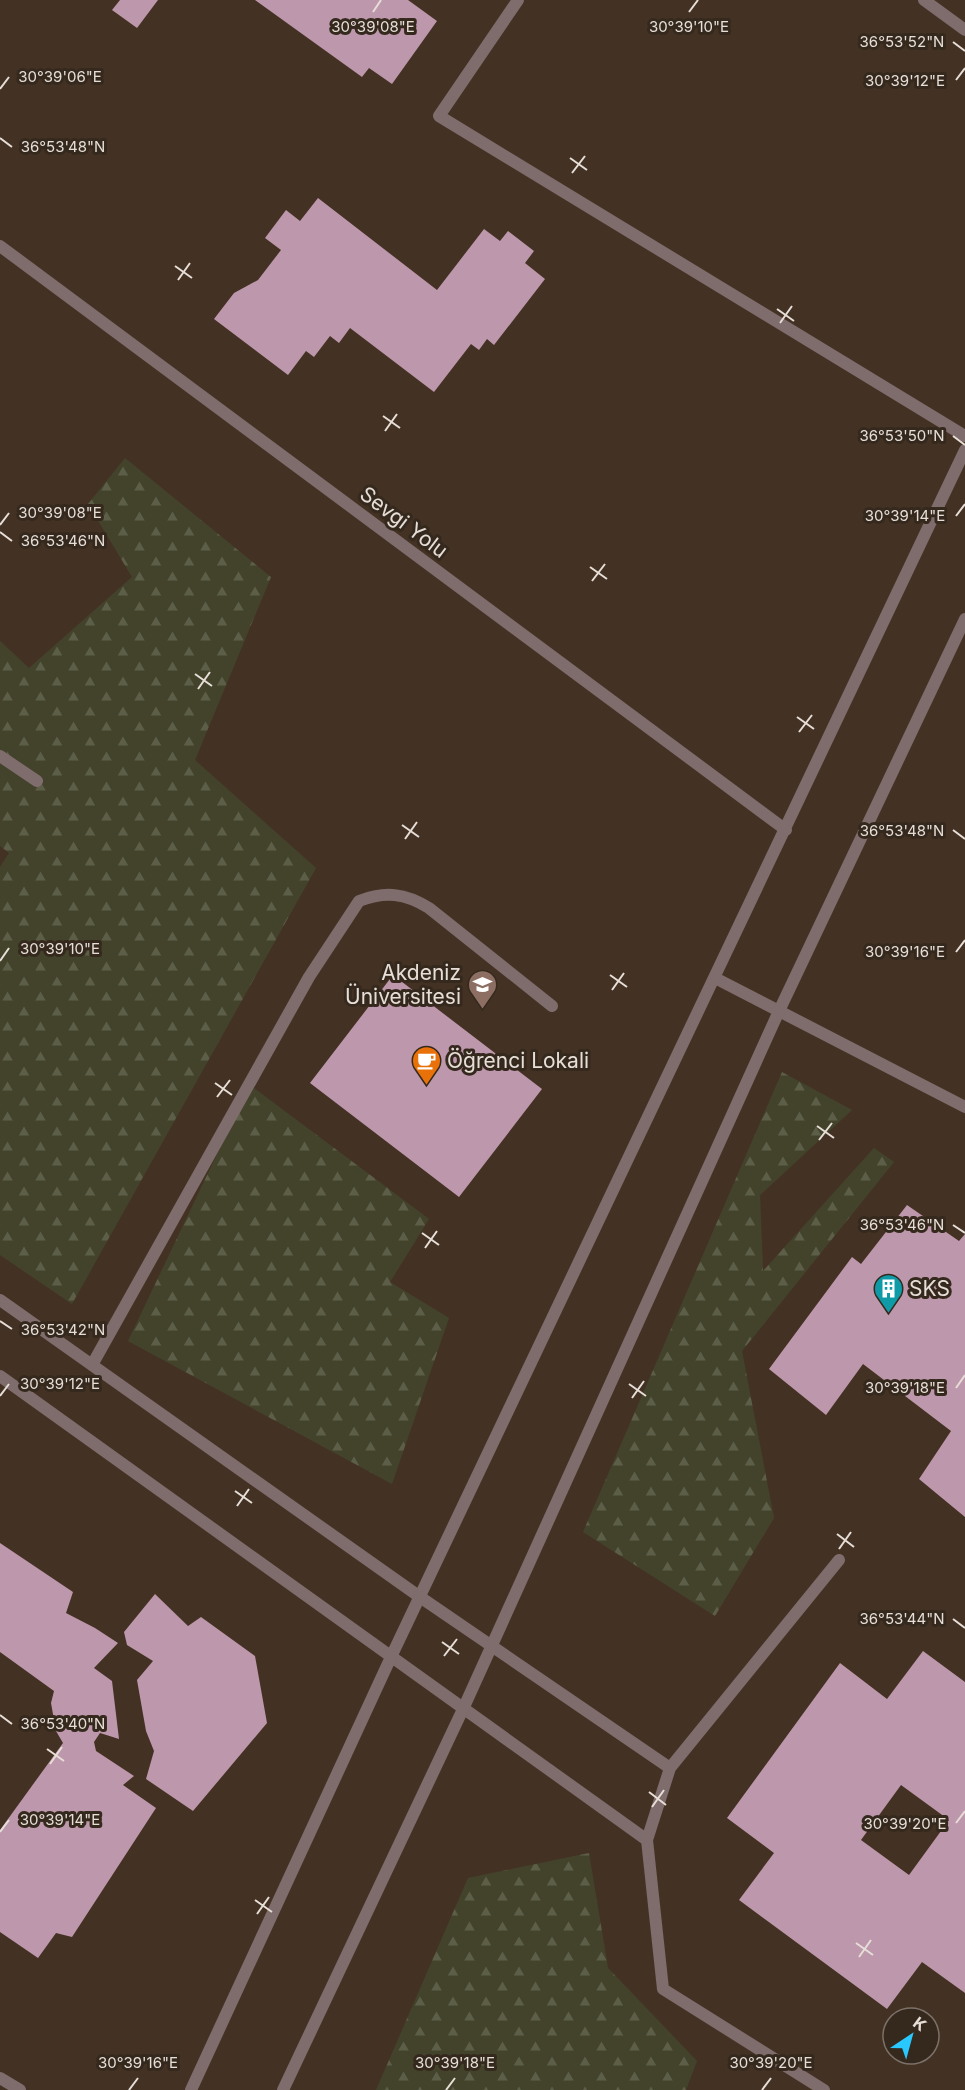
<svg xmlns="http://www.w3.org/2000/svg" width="965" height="2090" font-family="Inter,sans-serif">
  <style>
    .built { fill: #433224; fill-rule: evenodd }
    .forest { fill: url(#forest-firs) }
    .building { fill: #bd97ab; fill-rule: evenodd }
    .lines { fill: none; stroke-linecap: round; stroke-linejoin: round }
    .lane { stroke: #7f6c6c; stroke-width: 12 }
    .street { stroke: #7f6c6c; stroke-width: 12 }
    .ticks { fill: none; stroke: #e6ded7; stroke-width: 2 }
    .labels { text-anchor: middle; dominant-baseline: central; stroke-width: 6; stroke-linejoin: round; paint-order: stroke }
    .street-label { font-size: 21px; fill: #e6ded7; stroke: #35291e }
    .poi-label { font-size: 21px; fill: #e6ded7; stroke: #35291e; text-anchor: start }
    .ticks-label { font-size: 15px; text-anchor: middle; fill: #e6ded7; stroke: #35291e; stroke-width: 6; stroke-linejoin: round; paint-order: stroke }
  </style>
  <defs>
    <pattern id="forest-firs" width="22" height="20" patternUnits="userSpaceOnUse" patternTransform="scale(1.5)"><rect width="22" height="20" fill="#42432a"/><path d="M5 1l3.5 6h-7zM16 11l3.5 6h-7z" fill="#5d5e48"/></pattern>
  </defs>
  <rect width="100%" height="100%" fill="#35291e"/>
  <!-- built -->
  <path class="built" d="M0 0H965V2090H0ZM893 2018H929V2054H893Z"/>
  <!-- forest -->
  <path class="forest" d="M125 458 271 577 195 760 316 868 72 1304 0 1255V867L9 853 0 846V641L29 668 132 577 88 504Z
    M782 1072 852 1110 760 1195 763 1271 874 1148 894 1162 742 1351 774 1518 715 1616 583 1532Z
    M250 1085 429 1219 390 1282 449 1318 392 1484 128 1341Z
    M589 1853 608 1968 697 2061 686 2090H376L468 1878Z"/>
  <!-- building -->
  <path class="building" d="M120 0H158L137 28 112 10Z
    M255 0H408L437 21 392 84 369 68 362 77Z
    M318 198 437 290 484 229 500 241 508 231 534 251 525 263 545 279 494 345 487 339 479 350 471 344 434 392 350 328 339 343 330 336 314 357 306 351 288 375 214 319 234 293 258 280 281 250 265 238 286 210 300 221Z
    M393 975 542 1089 459 1197 310 1083Z
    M907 1205 959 1241 965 1234V1517L919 1479 951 1431 863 1364 826 1415 769 1369 852 1257 861 1264Z
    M0 1543 73 1592 66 1613 95 1628 118 1643 94 1668 112 1681 119 1739 100 1733 94 1742 96 1751 134 1776 123 1785 156 1808 72 1937 56 1933 38 1958 0 1932V1830L63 1743 56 1731 51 1703 54 1691 0 1652Z
    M155 1594 188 1626 201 1617 255 1656 267 1723 193 1811 146 1779 154 1751 146 1731 137 1680 153 1661 127 1645 124 1632Z
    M923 1651 965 1682V1993L922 1962 887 2009 739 1900 774 1853 727 1818 840 1663 887 1699ZM901 1785 949 1820 909 1875 861 1840Z"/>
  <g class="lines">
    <!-- lane -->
    <path class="lane" d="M518 0 439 116 965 436
      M0 756 37 781
      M715 978 965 1107
      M0 1300 420 1597 670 1768
      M92 1365 309 977 359 901C385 891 405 893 429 908L552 1006
      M0 1376 647 1840
      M0 2078 20 2090
      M824 2090 663 1989 647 1840 670 1768 839 1560"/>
    <!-- street -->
    <path class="street" d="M924 0 965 30
      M0 246 786 830
      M191 2090 391 1657 965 450
      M283 2090 464 1707 779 1011 965 619"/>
  </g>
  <!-- ticks -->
  <path class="ticks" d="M373 12 381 0M689 12 698 0M953 42 965 51M956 80 965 68M0 89 9 77M0 138 12 147M570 158 587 170M572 173 585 156M175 266 192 278M178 280 190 263M777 309 794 321M780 323 792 306M383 416 400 428M385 431 397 414M953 436 965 445M956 516 965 504M0 525 9 513M0 532 12 541M590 567 607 579M592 581 605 564M195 674 212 686M198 689 210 672M797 717 814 729M799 732 812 715M402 825 419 837M953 830 965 839M405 839 417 822M956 952 965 940M0 961 9 948M610 975 627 987M612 990 624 973M215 1083 232 1095M217 1097 230 1080M817 1126 834 1138M819 1140 832 1123M953 1225 965 1233M422 1233 439 1245M425 1248 437 1231M0 1321 12 1329M629 1384 646 1396M956 1388 965 1375M0 1396 9 1384M632 1398 644 1381M235 1491 252 1503M237 1506 249 1489M837 1534 854 1547M839 1549 851 1532M953 1619 965 1628M442 1642 459 1654M444 1656 457 1639M0 1715 12 1724M47 1749 64 1761M50 1764 62 1747M649 1792 666 1805M652 1807 664 1790M956 1823 965 1811M0 1832 9 1820M255 1900 272 1912M257 1914 269 1897M856 1943 873 1955M859 1957 871 1940M129 2090 138 2078M446 2090 455 2078M762 2090 771 2078"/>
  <!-- icons -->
  <defs>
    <symbol id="university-pin" viewBox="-11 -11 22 30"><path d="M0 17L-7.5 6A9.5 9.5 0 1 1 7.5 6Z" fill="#8d6e63" stroke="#35291e"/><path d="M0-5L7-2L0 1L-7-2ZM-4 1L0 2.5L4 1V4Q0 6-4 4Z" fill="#fff"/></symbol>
    <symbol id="cafe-pin" viewBox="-11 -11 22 30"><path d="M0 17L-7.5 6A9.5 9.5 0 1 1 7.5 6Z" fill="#e8710a" stroke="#35291e"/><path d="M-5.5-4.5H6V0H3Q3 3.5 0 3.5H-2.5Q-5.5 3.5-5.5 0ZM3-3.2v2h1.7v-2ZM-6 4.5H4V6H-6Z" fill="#fff"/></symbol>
    <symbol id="building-pin" viewBox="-11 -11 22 30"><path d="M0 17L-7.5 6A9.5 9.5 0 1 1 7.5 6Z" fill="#0f9aa8" stroke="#35291e"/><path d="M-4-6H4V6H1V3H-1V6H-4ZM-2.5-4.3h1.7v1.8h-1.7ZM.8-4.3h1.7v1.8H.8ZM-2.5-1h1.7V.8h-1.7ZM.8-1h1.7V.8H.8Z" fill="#fff"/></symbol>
  </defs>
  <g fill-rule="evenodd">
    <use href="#university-pin" x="466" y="968" width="33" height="45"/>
    <use href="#cafe-pin" x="410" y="1044" width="33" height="45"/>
    <use href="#building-pin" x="872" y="1272" width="33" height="45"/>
  </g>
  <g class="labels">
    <!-- street labels -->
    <g class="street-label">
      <text transform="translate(404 522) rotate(37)">Sevgi Yolu</text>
    </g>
    <!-- poi labels -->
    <g class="poi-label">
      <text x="461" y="972" text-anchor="end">Akdeniz<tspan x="461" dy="24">Üniversitesi</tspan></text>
      <text x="447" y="1060">Öğrenci Lokali</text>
      <text x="909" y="1288">SKS</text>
    </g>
  </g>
  <g class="ticks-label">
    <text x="373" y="32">30°39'08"E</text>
    <text x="689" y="32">30°39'10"E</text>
    <text x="902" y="47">36°53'52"N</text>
    <text x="60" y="82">30°39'06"E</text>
    <text x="905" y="86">30°39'12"E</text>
    <text x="63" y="152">36°53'48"N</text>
    <text x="902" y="441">36°53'50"N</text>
    <text x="60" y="518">30°39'08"E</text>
    <text x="905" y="521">30°39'14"E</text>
    <text x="63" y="546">36°53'46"N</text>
    <text x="902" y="836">36°53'48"N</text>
    <text x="60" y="954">30°39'10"E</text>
    <text x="905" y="957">30°39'16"E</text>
    <text x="902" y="1230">36°53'46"N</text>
    <text x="63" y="1335">36°53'42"N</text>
    <text x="60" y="1389">30°39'12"E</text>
    <text x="905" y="1393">30°39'18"E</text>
    <text x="902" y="1624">36°53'44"N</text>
    <text x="63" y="1729">36°53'40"N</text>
    <text x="60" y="1825">30°39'14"E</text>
    <text x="905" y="1829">30°39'20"E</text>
    <text x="138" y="2068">30°39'16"E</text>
    <text x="455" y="2068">30°39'18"E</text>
    <text x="771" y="2068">30°39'20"E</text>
  </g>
  <!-- north arrow -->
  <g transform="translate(911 2036) rotate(36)"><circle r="28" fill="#35291e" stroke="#7c7168" stroke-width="1.5"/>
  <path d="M0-4.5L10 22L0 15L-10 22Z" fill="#29c8ff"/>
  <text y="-9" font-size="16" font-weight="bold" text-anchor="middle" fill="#e6ded7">K</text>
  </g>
</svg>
